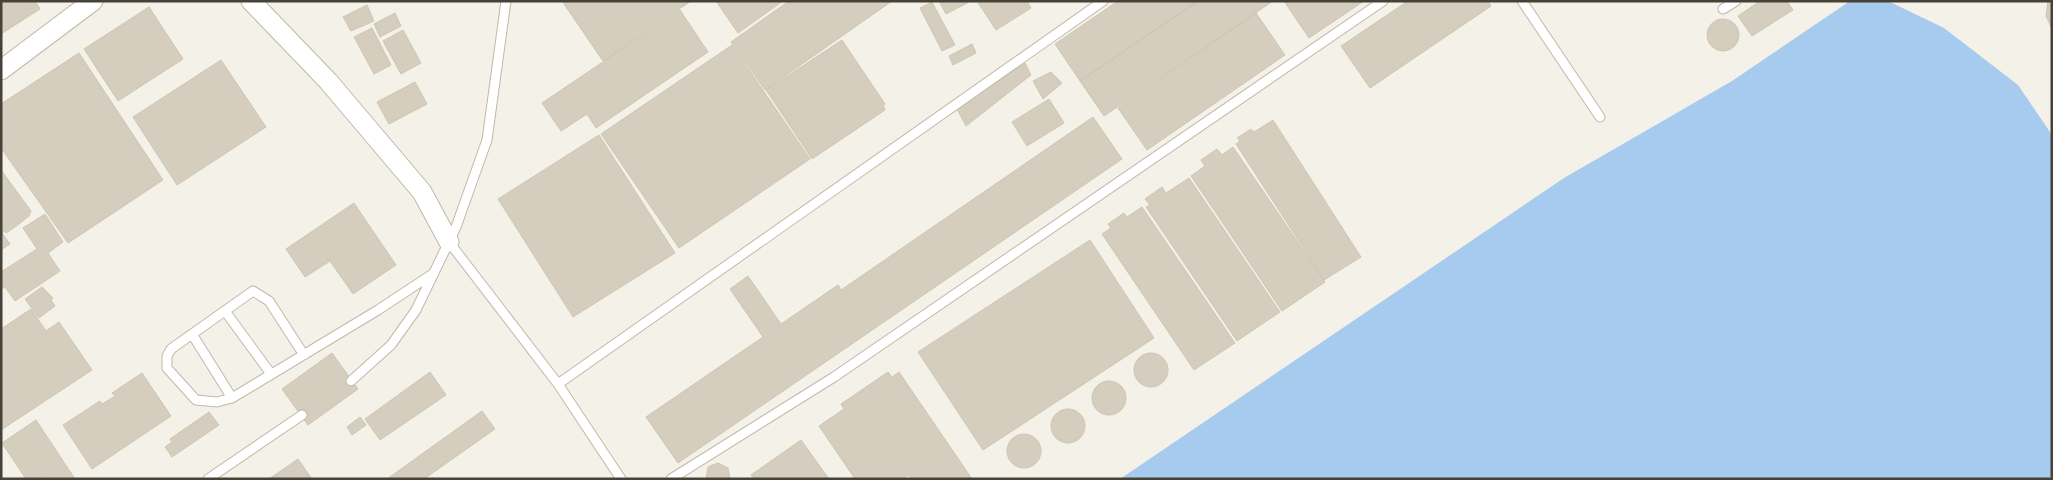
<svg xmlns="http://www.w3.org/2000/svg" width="2053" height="480" font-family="Quicksand,sans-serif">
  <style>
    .water { fill: #a7cbee }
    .building { fill: #d5cebe; stroke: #cfc6b1 }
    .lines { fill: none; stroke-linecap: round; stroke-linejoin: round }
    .service-casing { stroke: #bfb9ab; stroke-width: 11 }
    .minor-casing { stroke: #bfb9ab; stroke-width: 21 }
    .service { stroke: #fff; stroke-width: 9 }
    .minor { stroke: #fff; stroke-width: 19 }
  </style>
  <rect width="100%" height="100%" fill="#f3f1e8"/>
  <!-- water -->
  <path class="water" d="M1850 1H1888L1944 28 2018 85 2052 135V479H1120L1564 178 1732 81Z"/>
  <!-- building -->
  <path class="building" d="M1 1H35L40 9 1 34Z
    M562 1H691L603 61Z
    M716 1H783L738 33Z
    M789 1H892L765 90 731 42Z
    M939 1H971L946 14Z
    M977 1H1027L1031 8 996 30Z
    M1118 1H1198L1080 81 1055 44Z
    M1198 1H1273L1104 116 1080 81Z
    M1284 1H1364L1309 38Z
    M1408 1H1488L1491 6 1370 88 1341 46Z
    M1760 1H1787L1793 10 1752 36 1738 16Z
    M2048 1H2052V29L2046 16Z
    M932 2 955 45 942 51 920 8Z
    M367 5 374 21 351 31 343 17Z
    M149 7 183 59 118 101 84 49Z
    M680 10 708 52 596 128 587 114 561 131 542 103Z
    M395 13 401 26 380 37 374 24Z
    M1256 13 1285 55 1147 150 1118 108Z
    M1707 35a16 16 0 1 1 32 0a16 16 0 1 1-32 0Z
    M372 28 391 65 374 74 354 37Z
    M403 30 421 63 401 74 383 41Z
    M842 40 885 104 883 105 885 110 812 159 766 90Z
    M972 44 976 53 953 65 949 56Z
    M732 45 810 159 679 248 601 134Z
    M79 53 163 180 68 243 1 148V104Z
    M221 60 266 127 177 185 133 117Z
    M1025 63 1031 75 966 126 957 109Z
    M1051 72 1062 83 1043 99 1033 81Z
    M415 82 427 104 389 124 377 102Z
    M1049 99 1064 123 1027 146 1012 122Z
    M1093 117 1122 159 678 463 646 417 763 337 730 289 748 276 781 324 838 285 841 290Z
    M1273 120 1361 257 1324 280 1236 144 1240 141 1237 138 1251 129 1254 132Z
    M599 135 675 253 573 317 498 199Z
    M1233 147 1325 282 1282 311 1191 176 1205 166 1201 160 1217 149 1222 155Z
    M1 170 31 211 29 216 15 227 6 233 5 231 2 233 10 244 1 250Z
    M1189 178 1280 312 1237 341 1146 207 1150 205 1145 199 1162 187 1166 193Z
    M354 203 396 265 353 294 330 261 305 277 286 249Z
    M1142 207 1235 343 1194 370 1102 234 1111 228 1108 224 1124 213 1127 217Z
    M45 214 63 242 48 253 60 271 15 301 5 287 1 289V272L37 249 23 228Z
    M1090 240 1154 338 983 450 918 352Z
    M42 287 53 298 51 300 55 306 39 318 25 299Z
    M31 309 46 331 59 322 92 370 1 430V329Z
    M332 353 358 389 308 425 282 389Z
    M1134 370a17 17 0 1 1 34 0a17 17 0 1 1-34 0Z
    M430 372 446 395 380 440 365 419Z
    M888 372 892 377 899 372 972 479H911L908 475 903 479H855L819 426 844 409 841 404Z
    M142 373 171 416 92 469 63 425 100 401 102 404 115 396 112 393Z
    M1092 398a17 17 0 1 1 34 0a17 17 0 1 1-34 0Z
    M1051 426a17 17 0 1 1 34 0a17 17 0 1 1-34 0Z
    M482 411 495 429 424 479H387Z
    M209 412 219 425 172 457 165 447 172 442 170 439Z
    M360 417 366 425 352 435 347 427Z
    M36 420 75 479H46L45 476 41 479H26L2 443Z
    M1007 451a17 17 0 1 1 34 0a17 17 0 1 1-34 0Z
    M801 440 829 479H754L751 475Z
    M298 459 312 479H269Z
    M718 463 728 468 730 479H706L708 467Z"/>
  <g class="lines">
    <defs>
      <path id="service" d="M1522 1 1600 117
        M1723 9 1736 1
        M449 242 558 384 621 479
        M225 311 271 374
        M192 334 232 398
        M304 355 269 301 253 291 171 349 167 356V368L196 400 217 402 232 398 378 310 434 273
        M351 381 391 345 416 310 456 227 487 140 506 1
        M558 384 1103 1
        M208 479 302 415
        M671 479 834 377 1383 1"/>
      <path id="minor" d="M251 1 328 81 422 192 449 242
        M1 70 93 1"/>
    </defs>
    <!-- service casing -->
    <use href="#service" class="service-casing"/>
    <!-- minor casing -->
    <use href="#minor" class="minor-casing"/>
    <!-- service -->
    <use href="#service" class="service"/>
    <!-- minor -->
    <use href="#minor" class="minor"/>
  </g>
  <!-- border -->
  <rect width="2053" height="480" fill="none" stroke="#474237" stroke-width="5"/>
</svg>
